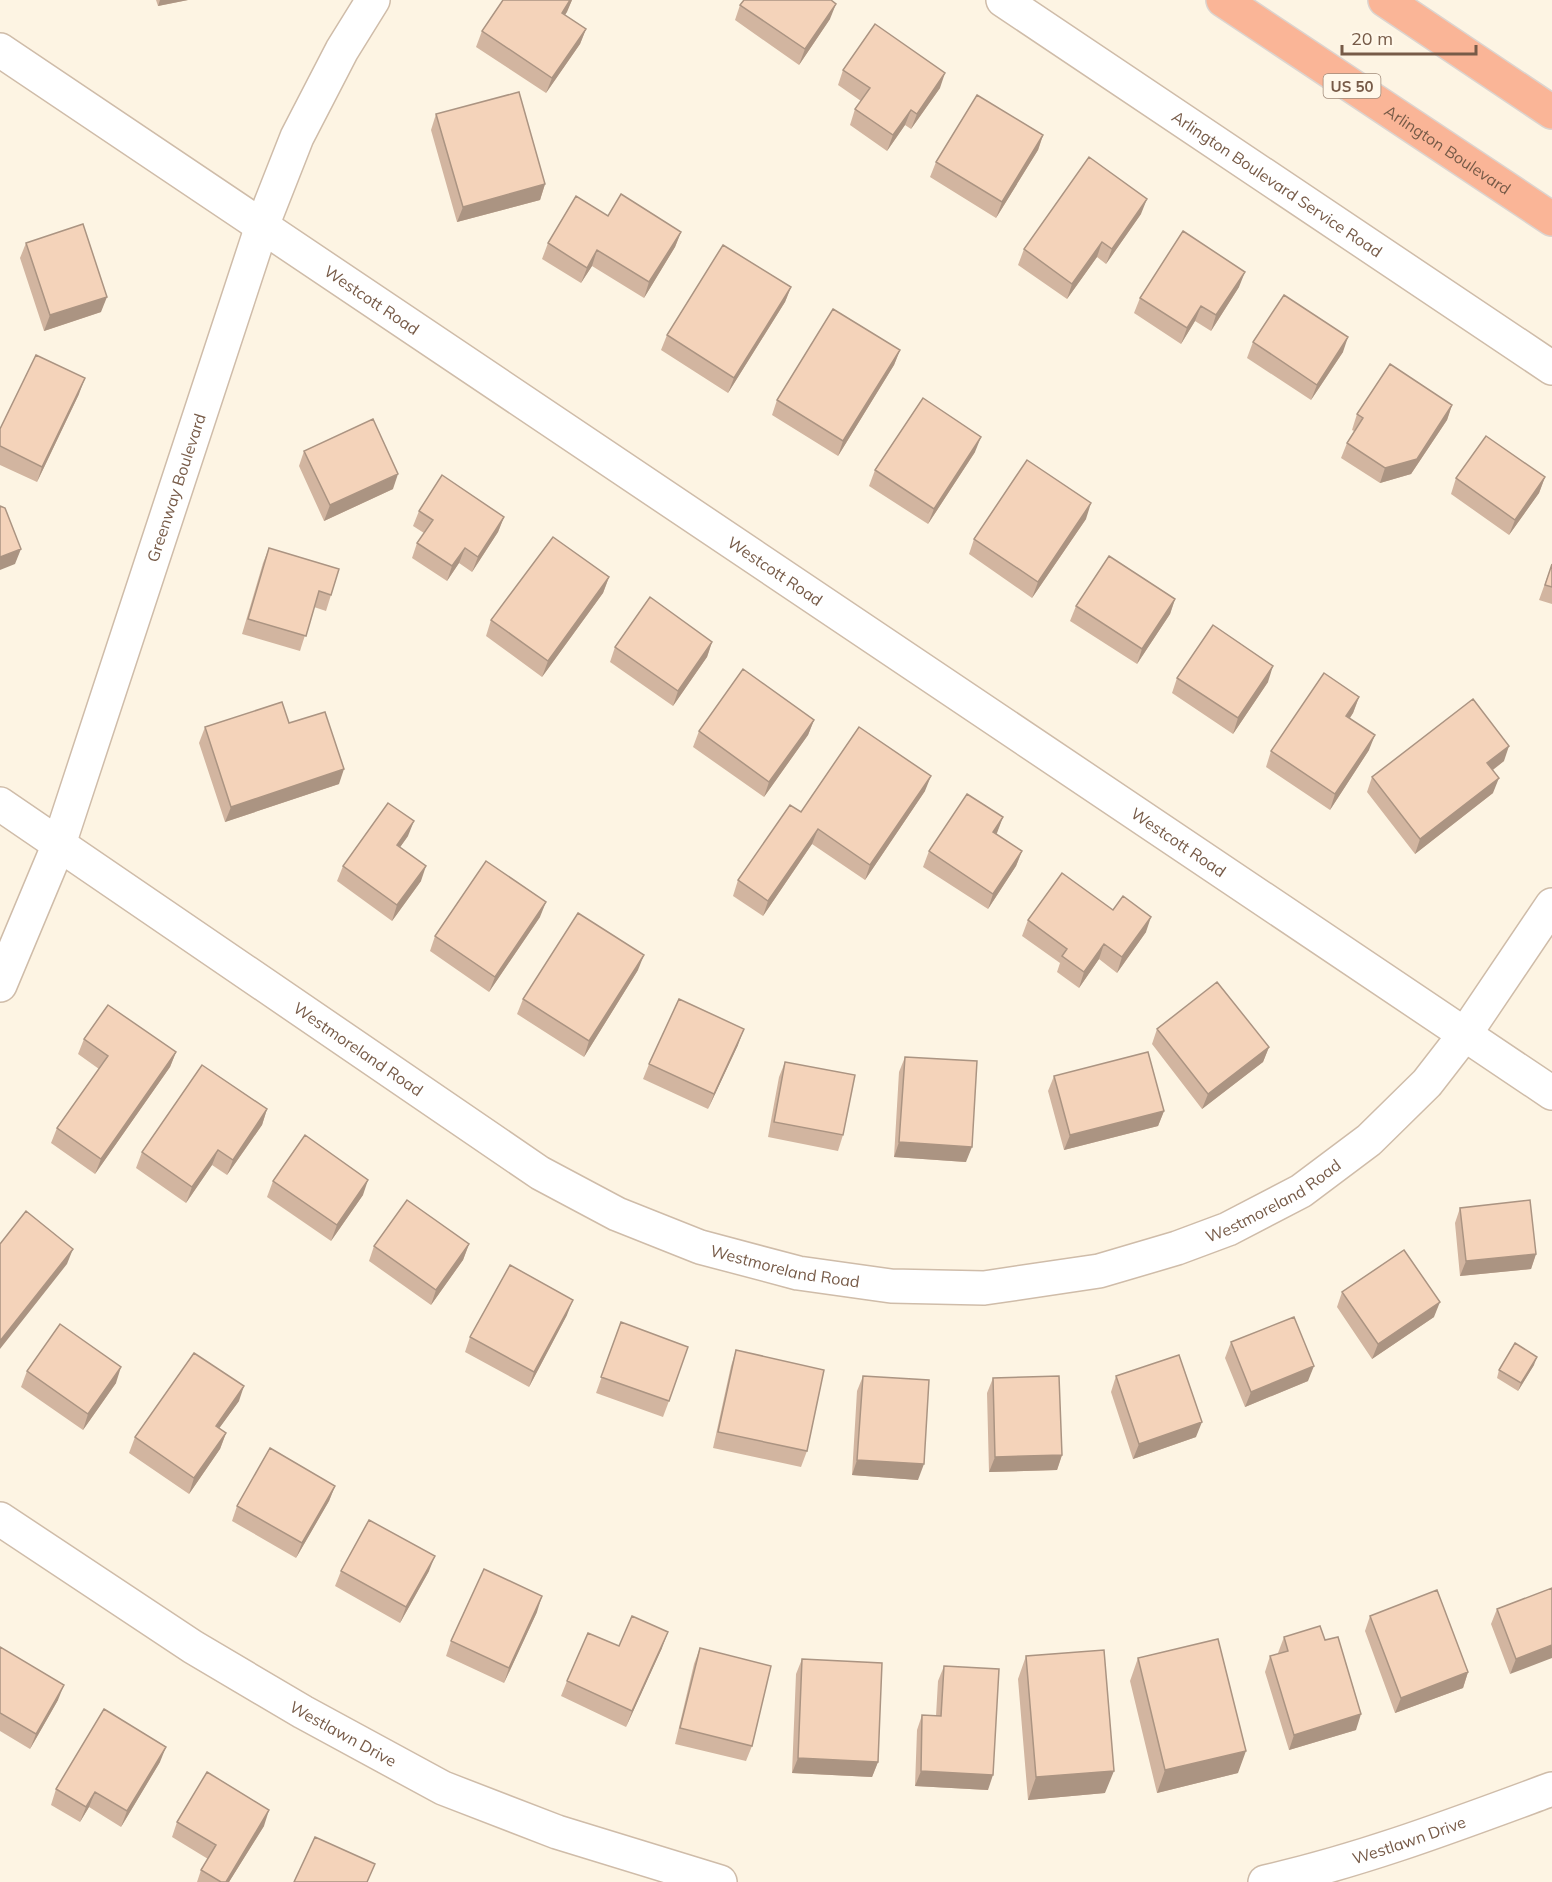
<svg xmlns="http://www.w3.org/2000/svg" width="1552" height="1882" font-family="Mulish,sans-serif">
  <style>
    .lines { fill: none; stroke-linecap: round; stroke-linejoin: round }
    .minor-casing { stroke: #cfbca9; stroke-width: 36 }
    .highway-casing { stroke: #dcd4cf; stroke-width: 36 }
    .minor { stroke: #fff; stroke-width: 33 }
    .highway { stroke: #fab597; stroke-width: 33 }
    .wall { fill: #d2b5a0 }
    .shaded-wall { fill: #ab9482 }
    .building { fill: #f4d3ba; stroke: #ab9482; stroke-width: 1.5 }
    .labels { text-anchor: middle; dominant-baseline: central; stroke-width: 4.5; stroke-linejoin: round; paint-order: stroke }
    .shield { fill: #fff8ea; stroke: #a08a79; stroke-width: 1.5 }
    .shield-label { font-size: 15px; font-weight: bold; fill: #775b48 }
    .street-label { font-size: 16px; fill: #775b48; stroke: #fff8ea }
  </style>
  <rect width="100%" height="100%" fill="#fdf4e3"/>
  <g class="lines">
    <defs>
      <g id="minor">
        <path id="s1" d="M1003 0 1552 368"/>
        <path id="s2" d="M0 50 1552 1093"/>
        <path id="s3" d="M0 804 540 1173 617 1214 700 1247 798 1273 891 1286 984 1288 1099 1271 1177 1248 1228 1229 1301 1191 1369 1140 1427 1083 1465 1034 1552 905"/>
        <path id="s4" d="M0 985 59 844 262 226 297 137 342 50 373 0"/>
        <path id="s5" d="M0 1519 193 1647 303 1712 443 1788 557 1832 720 1882"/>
        <path id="s6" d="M1265 1882C1363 1860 1457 1824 1552 1789"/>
      </g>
      <g id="highway">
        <path id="s7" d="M1223 0 1552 219"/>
        <path d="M1385 0 1552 112"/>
      </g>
    </defs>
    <!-- minor casing -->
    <use href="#minor" class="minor-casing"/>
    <!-- highway casing -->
    <use href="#highway" class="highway-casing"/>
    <!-- minor -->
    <use href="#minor" class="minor"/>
    <!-- highway -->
    <use href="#highway" class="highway"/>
  </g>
  <!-- wall -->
  <path class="wall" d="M156 0H188L158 6Z
    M503 0H572L565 15 586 29 580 44 546 93 476 47 482 31Z
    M740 5 830 19 799 65 735 20Z
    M843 70 940 88 911 129 905 125 887 151 850 125 855 109 861 101 838 85Z
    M436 114 545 184 540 200 457 222 431 130Z
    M1043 135 1038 150 996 218 930 177 936 162Z
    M1141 214 1106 264 1097 257 1067 299 1018 265 1024 249Z
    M608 216 681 232 675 247 644 298 592 266 581 283 542 259 548 243Z
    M26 243 101 312 44 331 20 258Z
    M791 287 785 302 728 393 661 350 667 335Z
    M1239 287 1211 331 1195 321 1181 344 1134 313 1140 298Z
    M1253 342 1343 352 1311 400 1247 358Z
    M900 350 894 365 838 456 772 415 777 400Z
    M79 394 37 482 0 465V429Z
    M1452 405 1447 420 1411 474 1380 483 1341 458 1347 443 1354 431 1352 430 1357 414Z
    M304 451 393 489 324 521 299 466Z
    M975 452 928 524 869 486 875 470Z
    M1545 477 1539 493 1509 535 1451 494 1456 478Z
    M419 511 504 517 498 532 472 572 459 563 447 581 412 558 417 543 424 533 413 526Z
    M1086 519 1032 598 969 554 974 539Z
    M269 548 331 595 326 611 314 607 300 651 242 634 263 563Z
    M1552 564V604L1539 600Z
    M609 577 603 593 542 677 486 636 491 620Z
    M1175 599 1170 614 1137 664 1070 621 1076 606Z
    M712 642 707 657 673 706 610 662 615 647Z
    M1177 678 1268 682 1233 734 1172 693Z
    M1359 697 1353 713 1350 718 1369 750 1330 810 1266 767 1271 751Z
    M814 720 808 735 764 797 693 747 699 731Z
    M289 723 339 784 225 822 199 743 205 727Z
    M1504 761 1493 770V793L1415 854 1367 792 1372 777Z
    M925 791 865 880 812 844 763 916 733 896 738 880 801 812Z
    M1003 817 996 834 1022 851 1016 866 988 909 923 867 929 851Z
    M408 836 400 847 421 881 392 921 337 881 343 866Z
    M1113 910 1146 932 1117 973 1099 959 1079 988 1057 972 1060 963 1022 936 1028 920Z
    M540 917 489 992 430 951 435 936Z
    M638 970 584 1057 517 1014 523 999Z
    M1157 1029 1269 1047 1263 1062 1202 1109 1152 1044Z
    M84 1039 176 1052 170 1067 95 1174 51 1143 57 1128 99 1069 78 1054Z
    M738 1045 708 1109 643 1079 649 1064Z
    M905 1057 966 1162 894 1157 899 1072Z
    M785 1062 843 1135 838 1151 768 1137 779 1077Z
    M1054 1076 1164 1111 1158 1126 1064 1150 1048 1091Z
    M267 1109 262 1125 227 1175 212 1165 186 1203 136 1168 142 1152Z
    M273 1181 363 1195 331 1241 267 1197Z
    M1460 1208 1536 1254 1531 1269 1460 1276 1455 1223Z
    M469 1244 463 1260 431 1305 369 1261 374 1246Z
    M1342 1292 1434 1317 1372 1359 1337 1307Z
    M567 1315 529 1387 465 1352 470 1337Z
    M621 1322 669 1401 663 1417 596 1393Z
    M1231 1342 1308 1381 1245 1407 1225 1358Z
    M736 1350 807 1451 801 1467 713 1448 731 1366Z
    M1534 1365 1518 1391 1497 1378 1499 1370Z
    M27 1371 116 1383 83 1430 21 1387Z
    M863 1376 918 1480 852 1475 857 1391Z
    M1116 1376 1196 1437 1133 1459 1111 1392Z
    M993 1378 1062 1455 1057 1470 989 1472 987 1393Z
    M239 1401 219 1428 226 1433 220 1449 189 1494 129 1453 135 1437Z
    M335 1486 329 1501 296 1558 232 1521 237 1506Z
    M341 1571H429L400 1623 335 1586Z
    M1552 1588 1510 1674 1491 1624 1497 1609Z
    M537 1612 504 1683 446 1656 451 1641Z
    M1370 1616 1468 1672 1463 1688 1395 1713 1365 1631Z
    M1284 1637 1325 1640 1356 1730 1289 1750 1265 1672 1270 1656 1278 1654V1653Z
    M619 1646 662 1648 626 1727 561 1696 567 1681Z
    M0 1647 58 1700 30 1749 0 1731Z
    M700 1648 752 1746 746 1761 675 1744 694 1664Z
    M1026 1656 1105 1793 1028 1800 1018 1679Z
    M1138 1658 1238 1773 1157 1793 1130 1681Z
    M802 1659 878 1762 872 1777 792 1773 796 1674Z
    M944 1666 988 1790 915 1786 917 1730 922 1715 936 1716 938 1681Z
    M160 1762 121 1827 89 1807 80 1822 51 1805 56 1789Z
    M177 1822 264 1826 229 1882H197L201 1870 208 1859 172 1837Z"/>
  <!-- shaded-wall -->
  <path class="shaded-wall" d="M160 0H188L158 6Z
    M570 0H572L567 12 556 28 562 13Z
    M836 4 830 19 799 65 805 49Z
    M586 29 580 44 546 93 552 78Z
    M945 73 940 88 911 129 917 114Z
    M911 110 905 125 887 151 893 135Z
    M1043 135 1038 150 996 218 1002 202Z
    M545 184 540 200 457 222 463 207Z
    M1147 199 1141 214 1106 264 1112 249Z
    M681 232 675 247 644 298 649 282Z
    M1102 242 1097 257 1067 299 1072 284Z
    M597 250 592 266 581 283 587 268Z
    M1245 272 1239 287 1211 331 1216 315Z
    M791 287 785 302 728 393 734 378Z
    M107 297 101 312 44 331 50 315Z
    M1201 306 1195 321 1181 344 1187 328Z
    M1348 337 1343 352 1311 400 1317 385Z
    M900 350 894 365 838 456 843 441Z
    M85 378 79 394 37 482 42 467Z
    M1452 405 1447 420 1411 474 1380 483 1385 468Z
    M981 437 975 452 928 524 934 509Z
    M398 474 393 489 324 521 330 505Z
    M1545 477 1539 493 1509 535 1515 520Z
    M1091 503 1086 519 1032 598 1038 582Z
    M504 517 498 532 472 572 478 557Z
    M465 548 459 563 447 581 452 566Z
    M21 549 15 564 0 570V557Z
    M609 577 603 593 542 677 548 661Z
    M1175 599 1170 614 1137 664 1142 649Z
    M712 642 707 657 673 706 678 691Z
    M1273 666 1268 682 1233 734 1238 718Z
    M1359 697 1353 713 1341 731 1346 716Z
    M814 720 808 735 764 797 769 782Z
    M1375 735 1369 750 1330 810 1335 794Z
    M1509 746 1504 761 1482 778 1487 763Z
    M344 769 339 784 225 822 231 807Z
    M931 776 925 791 865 880 870 865Z
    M1499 778 1493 793 1415 854 1420 839Z
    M1003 817 997 833 987 847 993 832Z
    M414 821 408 836 391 860 397 845Z
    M818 829 812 844 763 916 768 901Z
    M1022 851 1016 866 988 909 993 894Z
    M426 866 421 881 392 921 397 905Z
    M546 902 540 917 489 992 495 977Z
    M1151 917 1146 932 1117 973 1122 957Z
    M1104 944 1099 959 1079 988 1084 972Z
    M644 955 638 970 584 1057 589 1041Z
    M744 1029 738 1045 708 1109 714 1094Z
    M1269 1047 1263 1062 1202 1109 1208 1094Z
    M176 1052 170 1067 95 1174 101 1159Z
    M267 1109 262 1125 227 1175 233 1160Z
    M1164 1111 1158 1126 1064 1150 1070 1135Z
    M899 1142 972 1147 966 1162 894 1157Z
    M218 1150 212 1165 186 1203 192 1187Z
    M368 1180 363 1195 331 1241 337 1225Z
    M469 1244 463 1260 431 1305 436 1290Z
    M73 1249 67 1264 0 1349V1341Z
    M1536 1254 1531 1269 1460 1276 1466 1261Z
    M573 1300 567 1315 529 1387 534 1372Z
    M1440 1302 1434 1317 1372 1359 1378 1344Z
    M1537 1357 1534 1365 1518 1391 1521 1383Z
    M1314 1366 1308 1381 1245 1407 1251 1392Z
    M121 1367 116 1383 83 1430 88 1414Z
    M244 1386 239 1401 210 1441 216 1426Z
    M1202 1422 1196 1437 1133 1459 1139 1444Z
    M226 1433 220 1449 189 1494 194 1478Z
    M1062 1455 1057 1470 989 1472 995 1457Z
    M857 1460 924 1464 918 1480 852 1475Z
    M335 1486 329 1501 296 1558 302 1543Z
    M435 1556 429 1571 400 1623 406 1607Z
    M542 1596 537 1612 504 1683 509 1668Z
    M668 1632 662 1648 626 1727 632 1711Z
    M1552 1645V1658L1510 1674 1516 1659Z
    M1468 1672 1463 1688 1395 1713 1401 1698Z
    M64 1685 58 1700 30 1749 36 1734Z
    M1361 1714 1356 1730 1289 1750 1294 1735Z
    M166 1747 160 1762 121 1827 127 1811Z
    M1246 1751 1238 1773 1157 1793 1165 1770Z
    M798 1758 878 1762 872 1777 792 1773Z
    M921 1771 993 1775 988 1790 915 1786Z
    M1114 1771 1105 1793 1028 1800 1036 1777Z
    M95 1792 89 1807 80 1822 86 1807Z
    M269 1810 264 1826 229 1882H226Z"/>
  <!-- building -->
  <path class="building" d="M503 0H570L562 13 586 29 552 78 482 31Z
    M744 0H831L836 4 805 49 740 5Z
    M875 24 945 73 917 114 911 110 893 135 855 109 870 88 843 70Z
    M519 92 545 184 463 207 436 114Z
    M977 95 1043 135 1002 202 936 162Z
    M1089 157 1147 199 1112 249 1102 242 1072 284 1024 249Z
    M621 194 681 232 649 282 597 250 587 268 548 243 576 196 608 216Z
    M83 224 107 297 50 315 26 243Z
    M1183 231 1245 272 1216 315 1201 306 1187 328 1140 298Z
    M723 245 791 287 734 378 667 335Z
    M1284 295 1348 337 1317 385 1253 342Z
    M833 309 900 350 843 441 777 400Z
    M36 355 85 378 42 467 0 446V429Z
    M1390 364 1452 405 1417 459 1385 468 1347 443 1363 418 1357 414Z
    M923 398 981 437 934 509 875 470Z
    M373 419 398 474 330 505 304 451Z
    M1486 436 1545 477 1515 520 1456 478Z
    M1027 460 1091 503 1038 582 974 539Z
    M442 475 504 517 478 557 465 548 452 566 417 543 433 520 419 511Z
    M0 506 5 508 21 549 0 557Z
    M553 537 609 577 548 661 491 620Z
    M269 548 339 569 331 595 319 591 306 636 248 619Z
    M1109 556 1175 599 1142 649 1076 606Z
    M1552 564V587L1545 585Z
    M650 597 712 642 678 691 615 647Z
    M1213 625 1273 666 1238 718 1177 678Z
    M743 669 814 720 769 782 699 731Z
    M1324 673 1359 697 1346 716 1375 735 1335 794 1271 751Z
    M1473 699 1509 746 1487 763 1499 778 1420 839 1372 777Z
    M282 702 289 723 325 712 344 769 231 807 205 727Z
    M859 727 931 776 870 865 818 829 768 901 738 880 790 805 801 812Z
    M967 794 1003 817 993 832 1022 851 993 894 929 851Z
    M388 803 414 821 397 845 426 866 397 905 343 866Z
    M486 861 546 902 495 977 435 936Z
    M1062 873 1113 910 1123 896 1151 917 1122 957 1104 944 1084 972 1062 956 1067 949 1028 920Z
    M578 913 644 955 589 1041 523 999Z
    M1217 982 1269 1047 1208 1094 1157 1029Z
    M679 999 744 1029 714 1094 649 1064Z
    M108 1005 176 1052 101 1159 57 1128 108 1056 84 1039Z
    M1148 1052 1164 1111 1070 1135 1054 1076Z
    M905 1057 977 1061 972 1147 899 1142Z
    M785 1062 855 1075 843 1135 774 1122Z
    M202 1065 267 1109 233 1160 218 1150 192 1187 142 1152Z
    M305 1135 368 1180 337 1225 273 1181Z
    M407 1200 469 1244 436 1290 374 1246Z
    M1530 1200 1536 1254 1466 1261 1460 1208Z
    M26 1211 73 1249 0 1341V1244Z
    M1404 1250 1440 1302 1378 1344 1342 1292Z
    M510 1265 573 1300 534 1372 470 1337Z
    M1294 1317 1314 1366 1251 1392 1231 1342Z
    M621 1322 688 1347 669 1401 601 1377Z
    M60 1324 121 1367 88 1414 27 1371Z
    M1515 1343 1537 1357 1521 1383 1499 1370Z
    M736 1350 824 1370 807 1451 718 1432Z
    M194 1353 244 1386 216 1426 226 1433 194 1478 135 1437Z
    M1179 1355 1202 1422 1139 1444 1116 1376Z
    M863 1376 929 1380 924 1464 857 1460Z
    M1059 1376 1062 1455 995 1457 993 1378Z
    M270 1448 335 1486 302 1543 237 1506Z
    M369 1520 435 1556 406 1607 341 1571Z
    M484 1569 542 1596 509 1668 451 1641Z
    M1552 1588V1645L1516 1659 1497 1609Z
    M1437 1590 1468 1672 1401 1698 1370 1616Z
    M632 1616 668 1632 632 1711 567 1681 588 1633 619 1646Z
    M1320 1626 1325 1640 1338 1637 1361 1714 1294 1735 1270 1656 1288 1651 1284 1637Z
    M1218 1639 1246 1751 1165 1770 1138 1658Z
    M0 1647 64 1685 36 1734 0 1713Z
    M700 1648 771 1666 752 1746 680 1728Z
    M1104 1650 1114 1771 1036 1777 1026 1656Z
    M802 1659 882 1663 878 1762 798 1758Z
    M944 1666 999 1669 993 1775 921 1771 922 1715 941 1716Z
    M104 1709 166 1747 127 1811 95 1792 86 1807 56 1789Z
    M207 1772 269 1810 226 1882H221L201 1870 216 1845 177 1822Z
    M315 1837 375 1864 367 1882H294Z"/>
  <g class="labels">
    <!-- shield labels -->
    <rect class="shield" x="1323.5" y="74" width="57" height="24" rx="4.5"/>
    <g class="shield-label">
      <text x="1352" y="86">US 50</text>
    </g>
    <!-- street labels -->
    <g class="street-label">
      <text stroke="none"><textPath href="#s7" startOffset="270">Arlington Boulevard</textPath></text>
      <text stroke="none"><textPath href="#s1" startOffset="330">Arlington Boulevard Service Road</textPath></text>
      <text stroke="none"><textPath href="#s2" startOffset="448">Westcott Road</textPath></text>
      <text stroke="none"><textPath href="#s4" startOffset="528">Greenway Boulevard</textPath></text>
      <text stroke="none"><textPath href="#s2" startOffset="934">Westcott Road</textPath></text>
      <text stroke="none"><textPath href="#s2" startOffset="1420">Westcott Road</textPath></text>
      <text stroke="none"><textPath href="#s3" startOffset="434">Westmoreland Road</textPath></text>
      <text stroke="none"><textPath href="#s3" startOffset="1424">Westmoreland Road</textPath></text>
      <text stroke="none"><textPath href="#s3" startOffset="918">Westmoreland Road</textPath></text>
      <text stroke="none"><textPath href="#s5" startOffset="405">Westlawn Drive</textPath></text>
      <text stroke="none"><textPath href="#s6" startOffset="150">Westlawn Drive</textPath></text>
    </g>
  </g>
  <!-- scale -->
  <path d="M1342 45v9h134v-9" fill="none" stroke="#775b48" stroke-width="3"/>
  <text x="1351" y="45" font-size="18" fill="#775b48" stroke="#fff8ea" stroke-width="4.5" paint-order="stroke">20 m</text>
</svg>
